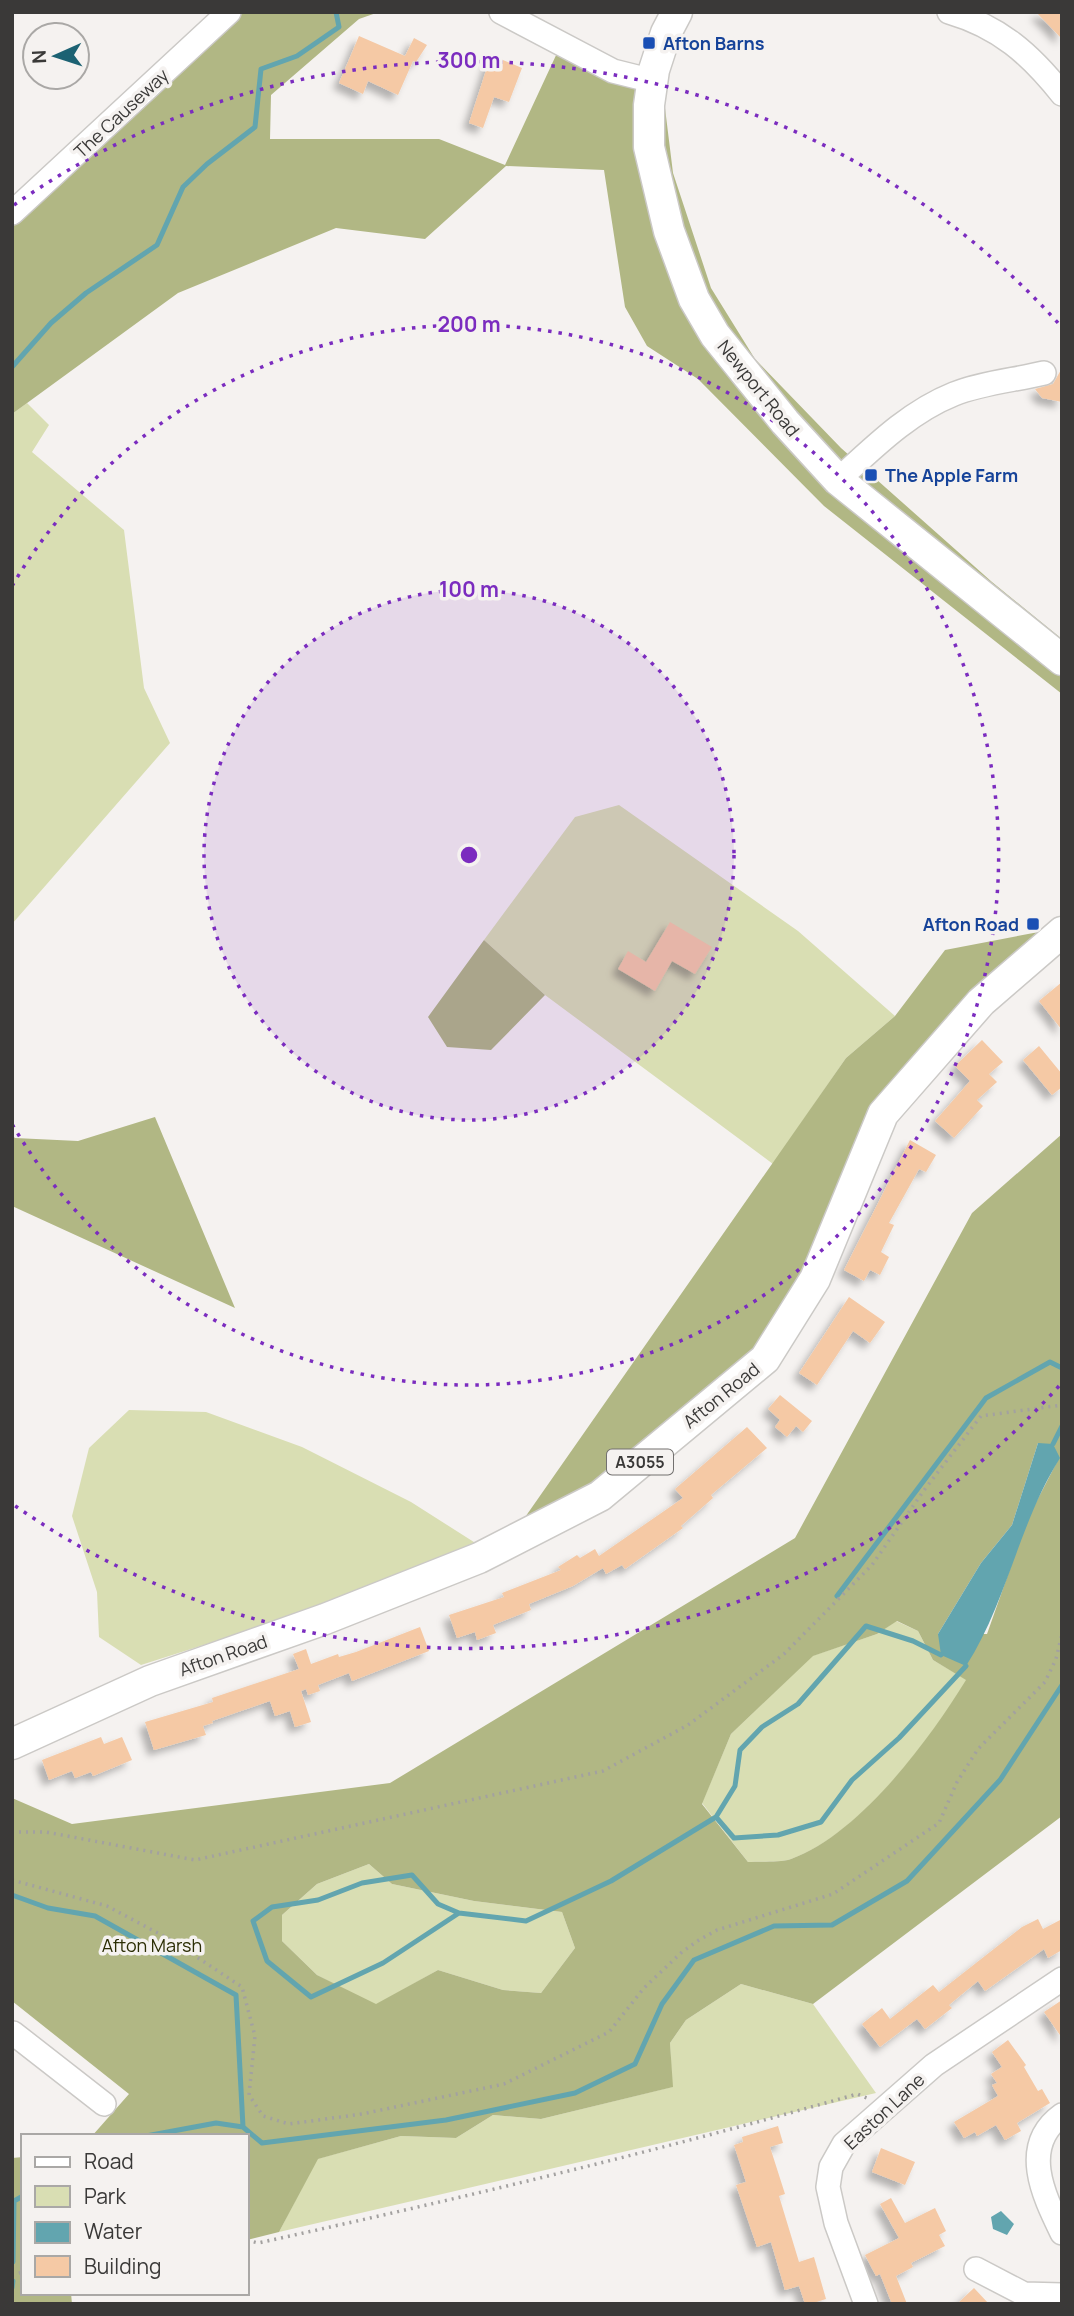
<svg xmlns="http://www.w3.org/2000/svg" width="1074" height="2316" font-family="Manrope,sans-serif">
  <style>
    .green { fill: #d9deb3 }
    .forest { fill: #b1b784; fill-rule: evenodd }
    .water { fill: #62a5af }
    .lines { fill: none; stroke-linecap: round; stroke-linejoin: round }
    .stream { stroke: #62a5af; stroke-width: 5 }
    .building { fill: #f5c9a5; filter: url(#shadow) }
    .minor-casing { stroke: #cbc9c6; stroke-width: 26 }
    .major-casing { stroke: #cbc9c6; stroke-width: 33 }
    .path { stroke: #a3a1a0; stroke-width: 3.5; stroke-dasharray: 2 5; stroke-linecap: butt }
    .minor { stroke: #fff; stroke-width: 23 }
    .major { stroke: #fff; stroke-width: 30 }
    .ring { fill: none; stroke: #7b2cbf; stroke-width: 3.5; stroke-dasharray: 3.5 7 }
    .transit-dot { fill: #1a4fb4; stroke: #f5f2f0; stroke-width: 2.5 }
    .labels { text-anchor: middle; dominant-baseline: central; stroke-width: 7; stroke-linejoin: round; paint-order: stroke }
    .shield { fill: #f5f2f0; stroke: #72706f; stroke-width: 2 }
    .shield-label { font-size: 16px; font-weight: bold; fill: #3a3938 }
    .transit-label { font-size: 18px; font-weight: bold; fill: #164399; stroke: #f5f2f0; text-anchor: start }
    .street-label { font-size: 18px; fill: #3a3938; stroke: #f5f2f0 }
    .park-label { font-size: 18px; fill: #2b2d04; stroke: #f5f2f0 }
    .centre { fill: #7b2cbf; stroke: #f5f2f0; stroke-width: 3.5 }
    .ring-label { font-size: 21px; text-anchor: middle; font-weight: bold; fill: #7b2cbf; stroke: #f5f2f0; stroke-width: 7; stroke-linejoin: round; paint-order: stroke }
  </style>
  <defs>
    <filter id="shadow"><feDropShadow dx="-6" dy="6" stdDeviation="3.5" flood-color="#0004"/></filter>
  </defs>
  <rect width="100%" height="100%" fill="#f5f2f0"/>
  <!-- green -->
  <path class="green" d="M27 403 49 425 32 452 124 530 144 688 170 743 12 924V414Z
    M619 805 798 931 895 1016 846 1058 773 1164 545 995 484 940 575 817Z
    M129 1410 206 1412 302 1447 411 1502 477 1544 326 1606 141 1665 99 1637 97 1592 72 1516 89 1448Z
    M896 1621 918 1631 933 1660 967 1680C929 1740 861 1834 791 1859 779 1863 761 1861 748 1862L702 1803 731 1734 812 1656 877 1634Z
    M369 1864 392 1884 474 1901 562 1912 575 1948 541 1993 503 1990 438 1970 376 2005 317 1975 282 1941V1915L317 1884Z
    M741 1984 813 2004 876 2093 279 2232 317 2159 401 2136 456 2138 493 2115 541 2119 672 2087 670 2043 686 2020Z"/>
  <!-- forest -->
  <path class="forest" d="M213 12H379L359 19 271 95 270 139H439L505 165 558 51 664 100 673 173 711 288 755 359 841 448 992 582 1062 639V694L824 506 698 379 647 346 625 307 604 170 506 166 425 239 336 228 178 293 12 414V197Z
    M1044 931 873 1107 802 1272 755 1355 597 1487 521 1523 846 1058 895 1016 945 950Z
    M484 940 545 995 491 1050 447 1047 428 1017Z
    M155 1117 235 1308 12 1206V1135L15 1138 78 1141Z
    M1062 1134V1816L813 2004 741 1984 686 2020 670 2043 673 2087 541 2119 493 2115 456 2138 401 2136 318 2159 279 2232 247 2240V2136H92L129 2094 12 2001V1798L72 1824 390 1783 795 1538 972 1213ZM1038 1443 1059 1458 1028 1518 987 1634H938L981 1563 1012 1525ZM897 1621 918 1631 933 1660 966 1680C929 1740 860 1834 791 1859 779 1863 761 1861 748 1862L702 1804 731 1734 813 1656 877 1634ZM369 1864 392 1884 474 1901 562 1912 575 1948 541 1993 503 1990 438 1970 376 2004 317 1975 282 1941V1915L317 1884Z
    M23 2157V2293H71L72 2304H12V2158Z"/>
  <!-- water -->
  <path class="water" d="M1038 1443 1053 1444 1060 1458C1019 1523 1007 1602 966 1666L941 1655 938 1634 981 1563 1012 1525Z
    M1001 2211 1014 2224 1007 2235 993 2229 991 2217Z"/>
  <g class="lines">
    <!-- stream -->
    <path class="stream" d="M12 367 51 323 86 293 157 245 183 187 207 164 255 127 261 69 297 56 339 27 336 12
      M1053 1444 1062 1426
      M837 1596 986 1398 1050 1362 1062 1368
      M716 1817 734 1838 778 1835 821 1822 852 1780 899 1738 966 1666
      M12 1895 48 1908 95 1916 236 1995 243 2127 262 2143 446 2120 575 2093 635 2064 662 2004 694 1960 774 1926 832 1925 907 1881 1000 1780 1062 1685
      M459 1913 438 1904 412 1875 362 1883 318 1900 272 1907 253 1921 267 1961 311 1997 383 1963 459 1913 526 1921 611 1881 716 1817 735 1786 740 1750 762 1727 798 1704 866 1626 913 1641 941 1655
      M146 2136 216 2123 243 2127
      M13 2262 14 2201 23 2196
      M12 2288 13 2281"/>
  </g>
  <!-- building -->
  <path class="building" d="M1036 12H1062V39Z
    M359 36 405 56 414 38 427 45 416 62 413 61 398 95 368 81 363 94 339 83Z
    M491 55 522 68 509 102 494 97 483 128 469 123Z
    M1062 368V402L1042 398 1035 389 1053 384Z
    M670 922 712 947 695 974 672 961 655 991 618 969 628 951 646 962Z
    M1062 982V1030L1039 1001Z
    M982 1040 1003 1062 989 1074 997 1082 977 1100 983 1106 954 1138 935 1121 970 1081 955 1066Z
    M1039 1046 1062 1074V1087L1052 1095 1023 1060Z
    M910 1140 936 1155 926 1172 919 1169 889 1223 894 1225 881 1252 889 1257 880 1275 870 1270 864 1281 844 1270Z
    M849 1297 885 1322 870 1343 853 1331 817 1385 799 1373Z
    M780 1395 812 1421 803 1432 796 1426 787 1437 775 1427 780 1420 768 1409Z
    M747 1427 767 1448 711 1495 713 1498 681 1526 683 1528 625 1569 622 1565 606 1574 603 1568 573 1586 529 1604 531 1610 493 1625 496 1633 477 1640 475 1632 457 1638 449 1615 504 1597 502 1593 561 1570 558 1567 577 1555 580 1558 595 1549 599 1556 683 1498 675 1489Z
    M420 1627 429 1651 352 1681 349 1673 318 1685 320 1691 308 1695 306 1689 301 1691 311 1722 295 1727 290 1711 275 1716 270 1701 212 1721 213 1723 203 1726 206 1735 154 1750 145 1722 213 1702 212 1698 299 1669 293 1654 306 1649 311 1664 338 1654 339 1657 356 1652Z
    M101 1737 104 1744 122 1737 132 1760 93 1776 91 1772 75 1778 72 1771 49 1780 42 1760Z
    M1038 1919 1043 1929 1062 1919V1950L1048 1958 1044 1949 985 1991 978 1981 949 2005 952 2008 925 2029 917 2019 880 2047 862 2024 882 2008 890 2019 933 1985 939 1992 1022 1927Z
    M1062 2000V2038L1044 2012Z
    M1008 2040 1026 2065 1024 2067 1038 2091 1042 2089 1050 2103 1017 2123 1021 2131 1005 2140 996 2125 977 2136 975 2132 964 2138 954 2122 998 2096 992 2085 997 2083 991 2074 1002 2067 992 2052Z
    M778 2126 783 2143 770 2147 785 2194 779 2196 799 2262 814 2257 826 2299 810 2304H805L799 2286 785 2290 771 2242 757 2247 736 2185 746 2182 734 2145 743 2142 742 2137Z
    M881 2148 915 2162 905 2185 872 2172Z
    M891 2198 905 2223 935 2208 946 2231 939 2235 945 2246 911 2263 913 2267 896 2276 907 2304H892L880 2274 876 2276 865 2255 899 2238 880 2204Z
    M974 2288 989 2304H957Z"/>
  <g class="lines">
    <defs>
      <path id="minor" d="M501 12 613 71 653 81
        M949 12C1000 27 1030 54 1062 94
        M12 213 229 12
        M838 480C874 447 909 412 954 394 981 383 1015 380 1044 373
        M13 2033 104 2104
        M1062 2115C1019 2146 1044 2196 1062 2233
        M976 2269 1024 2294 1062 2295
        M866 2304 836 2223 828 2187 831 2167 844 2144 934 2065 1062 1979"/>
      <path id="major" d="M677 12 666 33 654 70 649 105V147L669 231 694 299 715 335 785 422 838 480 1062 660
        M12 1744 150 1681 325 1619 479 1558 600 1496 765 1359 815 1279 883 1114 981 1002 1062 932"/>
    </defs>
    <!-- minor casing -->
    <use href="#minor" class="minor-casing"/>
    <!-- major casing -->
    <use href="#major" class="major-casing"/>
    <!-- path -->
    <path class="path" d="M12 1832H46L195 1860 603 1771 688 1725 784 1654 872 1565 925 1489 981 1416 1062 1405
      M12 1880 107 1906 171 1940 242 1987 255 2036 249 2095 263 2116 289 2124 362 2114 504 2084 609 2032 644 1988 682 1952 699 1940 717 1930 833 1894 939 1823 957 1782 978 1749 1045 1682 1056 1659 1062 1634
      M247 2240 258 2243C459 2199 659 2151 857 2094L867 2098
      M12 2275 23 2272"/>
    <!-- minor -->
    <use href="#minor" class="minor"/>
    <!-- major -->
    <use href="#major" class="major"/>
  </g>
  <!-- distance rings -->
  <circle cx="469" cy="855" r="265" fill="#7b2cbf" fill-opacity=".12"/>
  <g class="ring">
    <circle cx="469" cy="855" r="265"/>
    <path d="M12 586A530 530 0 1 1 12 1124"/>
    <path d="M1059 1386A794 794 0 0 1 14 1505M14 205A794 794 0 0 1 1059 324"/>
  </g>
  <!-- markers -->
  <g class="transit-dot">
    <rect x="642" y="36" width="14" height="14" rx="3.5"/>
    <rect x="864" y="468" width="14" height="14" rx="3.5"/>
    <rect x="1026" y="917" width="14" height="14" rx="3.5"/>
  </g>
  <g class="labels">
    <!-- shield labels -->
    <rect class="shield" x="607" y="1449.5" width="66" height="25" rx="5"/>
    <g class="shield-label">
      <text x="640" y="1462">A3055</text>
    </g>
    <!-- transit labels -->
    <g class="transit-label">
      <text x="663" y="43">Afton Barns</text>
      <text x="885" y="475">The Apple Farm</text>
      <text x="1019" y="924" text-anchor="end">Afton Road</text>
    </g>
    <!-- street labels -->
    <g class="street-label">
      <text transform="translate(121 113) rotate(-43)">The Causeway</text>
      <text transform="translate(759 388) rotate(51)">Newport Road</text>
      <text transform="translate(721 1395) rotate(-39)">Afton Road</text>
      <text transform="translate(223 1655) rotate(-19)">Afton Road</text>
      <text transform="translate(884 2111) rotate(-43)">Easton Lane</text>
    </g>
    <!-- park labels -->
    <g class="park-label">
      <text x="152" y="1945">Afton Marsh</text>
    </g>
  </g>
  <circle cx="469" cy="855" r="10" class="centre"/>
  <g class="ring-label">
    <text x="469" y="68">300 m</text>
    <text x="469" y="332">200 m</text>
    <text x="469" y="597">100 m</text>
  </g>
  <!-- border -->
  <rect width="1074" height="2316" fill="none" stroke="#3a3938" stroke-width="28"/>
  <!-- legend -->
  <rect x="21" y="2134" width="228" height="161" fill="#f5f2f0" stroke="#aaa8a6" stroke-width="2"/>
  <rect x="35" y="2157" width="35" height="10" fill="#ffffff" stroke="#aaa8a6" stroke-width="2"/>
  <text x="84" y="2169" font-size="21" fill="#3a3938">Road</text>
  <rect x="35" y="2186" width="35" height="21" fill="#d9deb3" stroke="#aaa8a6" stroke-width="2"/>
  <text x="84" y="2204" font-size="21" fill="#3a3938">Park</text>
  <rect x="35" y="2222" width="35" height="21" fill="#62a5af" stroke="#aaa8a6" stroke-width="2"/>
  <text x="84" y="2239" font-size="21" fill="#3a3938">Water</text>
  <rect x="35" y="2256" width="35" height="21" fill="#f5c9a5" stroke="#aaa8a6" stroke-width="2"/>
  <text x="84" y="2274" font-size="21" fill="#3a3938">Building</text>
  <!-- north arrow -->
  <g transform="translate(56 56) rotate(267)"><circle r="33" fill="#f5f2f0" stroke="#aaa8a6" stroke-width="2"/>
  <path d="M0-5L12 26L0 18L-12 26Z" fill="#1c6273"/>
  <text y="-10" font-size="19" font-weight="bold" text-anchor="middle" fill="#3a3938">N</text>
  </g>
</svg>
